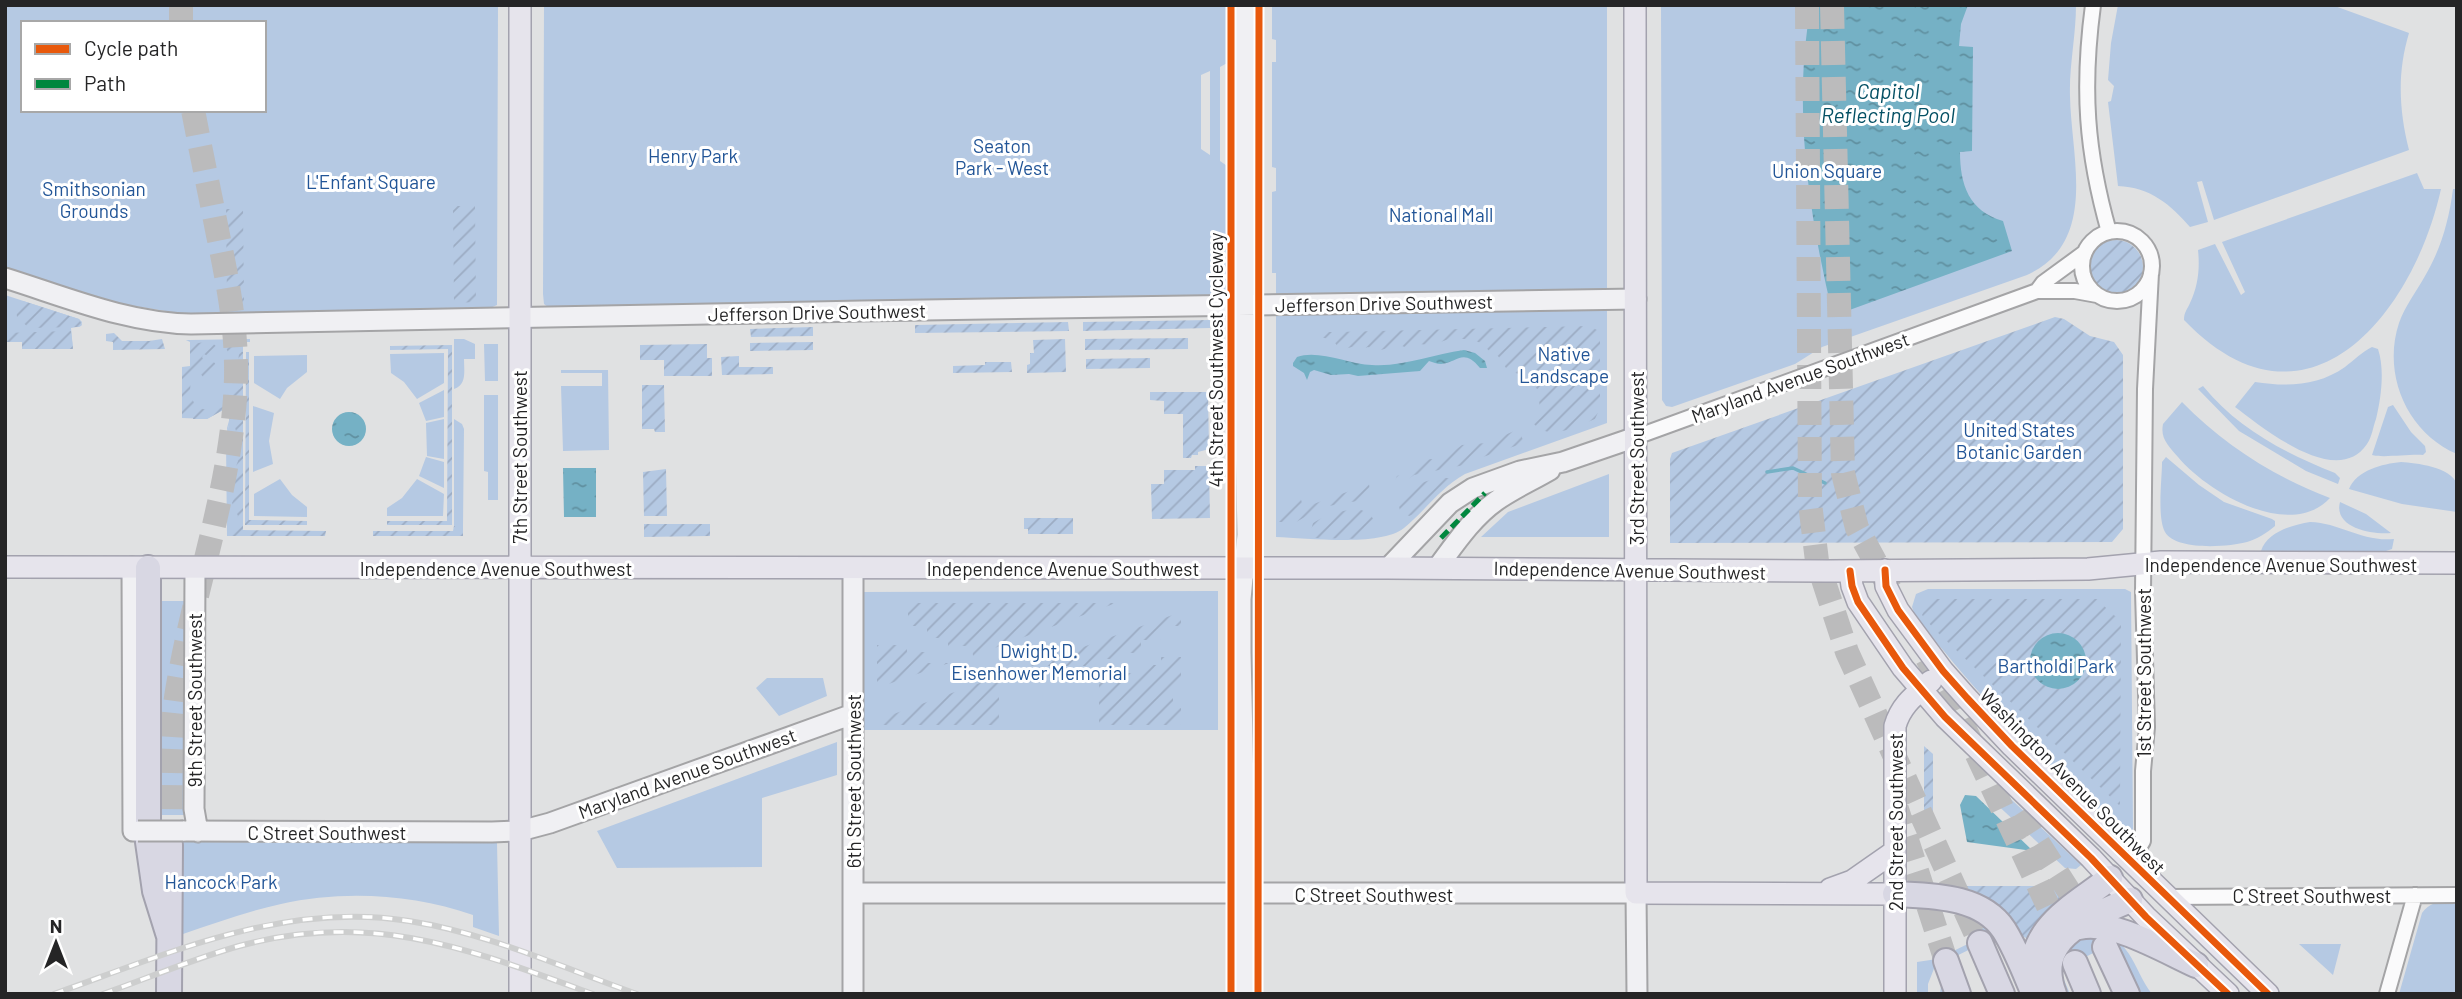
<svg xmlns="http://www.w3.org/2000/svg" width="2462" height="999" font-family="Barlow,sans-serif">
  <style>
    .green { fill: #b5c9e3; fill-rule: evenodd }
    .garden { fill: url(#garden-furrows) }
    .water { fill: url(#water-ripples) }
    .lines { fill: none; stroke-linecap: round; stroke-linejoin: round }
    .stream { stroke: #75b1c5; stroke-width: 3.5 }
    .highway-tunnel { stroke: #bbbbbc; stroke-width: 24; stroke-dasharray: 24 12; stroke-linecap: butt }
    .street-casing { stroke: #a4a4a6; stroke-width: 18 }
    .secondary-casing { stroke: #a4a4a6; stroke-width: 23 }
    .primary-casing { stroke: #a3a2ae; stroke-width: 24 }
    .highway-casing { stroke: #a3a2ae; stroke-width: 28 }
    .street { stroke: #fafafb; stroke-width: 14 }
    .secondary { stroke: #f0f0f3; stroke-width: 19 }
    .primary { stroke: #e6e4ec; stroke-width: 21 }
    .highway { stroke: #d8d7e3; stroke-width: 24 }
    .rail-casing { stroke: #cdcece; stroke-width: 6 }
    .rail { stroke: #fff; stroke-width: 3.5; stroke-dasharray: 10; stroke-linecap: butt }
    .secondary-bridge-casing { stroke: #a4a4a6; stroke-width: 23; stroke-linecap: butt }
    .secondary-bridge { stroke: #f0f0f3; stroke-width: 19 }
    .quiet { stroke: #00873e; stroke-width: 5; stroke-dasharray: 10 5; stroke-linecap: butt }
    .cycleway-casing { stroke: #fff; stroke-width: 11 }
    .cycleway { stroke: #e8590c; stroke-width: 7 }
    .labels { text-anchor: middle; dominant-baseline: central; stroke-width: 6; stroke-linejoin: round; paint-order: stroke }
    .park-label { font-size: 19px; fill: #225597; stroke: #fff }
    .street-label { font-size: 19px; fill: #252526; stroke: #fff }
    .water-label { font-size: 21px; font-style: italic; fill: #045064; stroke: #fff }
  </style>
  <defs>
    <pattern id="garden-furrows" width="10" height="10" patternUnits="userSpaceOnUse" patternTransform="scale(1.75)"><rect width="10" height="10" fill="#b5c9e3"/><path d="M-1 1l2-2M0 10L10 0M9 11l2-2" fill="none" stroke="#9cacc3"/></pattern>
    <pattern id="water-ripples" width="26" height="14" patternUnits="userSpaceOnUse" patternTransform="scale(1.75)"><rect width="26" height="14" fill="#75b1c5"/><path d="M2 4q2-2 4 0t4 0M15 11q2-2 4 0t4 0" fill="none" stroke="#6090a0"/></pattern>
  </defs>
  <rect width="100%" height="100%" fill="#e0e1e2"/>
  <!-- green -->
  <path class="green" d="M5 5H498L497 305 488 309 184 314 122 304 5 268ZM23 23H264V110H23Z
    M544 5H1229V62L1220 67V161L1230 168V290L1224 296 548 307 544 304 543 294ZM1210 71V155L1201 149V75Z
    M1272 5H1607V423L1465 474C1440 488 1425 511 1404 528 1380 547 1308 538 1276 537V273H1272V192L1276 191V168L1272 167V62H1276V40L1272 39Z
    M1661 5H2076C2076 36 2069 66 2070 96 2071 158 2099 242 2027 275L1822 347 1795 364 1672 407 1666 406 1662 400Z
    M2118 5H2332L2409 33C2397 73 2399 110 2409 150L2214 220 2202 181 2197 182 2208 222 2190 227C2171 205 2150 187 2118 186L2108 102 2111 101 2114 86 2108 80 2111 43Z
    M2417 173 2424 189H2441C2413 315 2306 447 2184 320 2184 312 2187 310 2190 303 2198 286 2200 269 2198 250L2215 244 2241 295 2245 292 2222 242Z
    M2453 189H2457V454C2407 433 2382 374 2399 323 2405 306 2416 292 2425 276 2441 249 2449 220 2453 189Z
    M5 295 79 319 82 322 81 326 71 328 73 349H22V342H5Z
    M250 339V342H243V536H227L226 441 230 417 223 410 207 419 182 418V367H190V340Z
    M454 339H464L475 344V359H464C464 371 467 385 454 389Z
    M484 344H498V381H485Z
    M2372 347 2378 349C2385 370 2381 398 2376 419 2373 427 2372 437 2367 444 2337 489 2263 428 2235 407L2255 382C2287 387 2318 386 2345 367 2354 360 2362 352 2372 347Z
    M444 353V383L417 399 404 382 391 373 390 354Z
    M307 355V372L287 388 280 399 254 383V356Z
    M561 370H608L609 450 563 451 561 386H602V373H561Z
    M2203 386C2238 429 2285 453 2335 473L2340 478 2338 484 2306 471 2239 431 2198 389Z
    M444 390V417L426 421 419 403Z
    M484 395H498V500H488V472L484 471Z
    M2182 402C2224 445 2273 476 2330 498 2290 541 2207 492 2178 457 2169 446 2160 439 2163 424Z
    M2393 405 2411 432 2425 446 2426 452 2423 455C2409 454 2382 458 2372 455L2388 407Z
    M253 406 274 413 269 441 273 464 253 472Z
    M444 419V459L427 456 426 423Z
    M454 419 462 424 464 429 463 526H454Z
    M426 457 444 462V488L419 476Z
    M2166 457 2199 485 2224 502 2272 519 2275 521V526C2267 533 2257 539 2247 542 2228 547 2176 551 2165 532 2157 517 2162 480 2162 462Z
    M2401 462C2416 463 2451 467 2457 484 2459 492 2457 504 2457 512L2402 504 2349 489C2357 470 2382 464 2401 462Z
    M1609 474V537H1481L1508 512Z
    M280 479 292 495 307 507V517L254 516V494Z
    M417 479 444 494 443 516H387V508L402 498Z
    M2340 502 2366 514 2391 533C2373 535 2333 528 2340 502Z
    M2310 522C2341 523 2361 542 2394 539L2392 549 2386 551H2261C2267 532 2292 525 2310 522Z
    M1928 589H2125L2131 592 2133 829 2130 835 2124 834C2061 776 1997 717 1943 650 1932 638 1916 623 1912 607L1916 594Z
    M1218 591V730H860L859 592Z
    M154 601H185V815H155Z
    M767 678H823L827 696 779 716 756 688Z
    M837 742V775L762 798V867L617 868 597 831Z
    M1998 787 2081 865 2076 869 2065 868 1991 799Z
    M183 842 497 843 499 936 473 927V915C412 894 344 890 281 904 248 911 215 923 183 934Z
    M2457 902V994H2399L2422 913C2431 900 2442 902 2457 902Z
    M1970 912 1981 917 1995 937 1942 963 1952 994H1940L1942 977 1935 966 1928 984V994H1917V962L1937 959 1980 938 1973 934 1964 916Z
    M2088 934C2131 932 2131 966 2152 994H2133L2109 945 2060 970 2070 994H2063C2050 964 2060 948 2088 934Z
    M2299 944H2341L2333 975Z"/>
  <!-- garden -->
  <path class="garden" d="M453 206H475L476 302 454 303Z
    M226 209H243L244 303H227Z
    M2089 267a27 27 0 1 1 54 0a27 27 0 1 1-54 0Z
    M23 301 79 319 82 325 79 327 29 328 17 317 16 309Z
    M2055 317 2064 319 2090 336 2114 342 2123 355V529L2112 542 1670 543V459L1672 453Z
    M1210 320V328L1083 331V322Z
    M1068 322 1069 331 915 333V325Z
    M1589 326 1597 330 1600 338V408L1595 419C1575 427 1549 442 1533 423L1540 410 1538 390 1528 379 1506 368 1498 356 1490 352 1483 344 1471 339H1449L1432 345 1418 344 1411 349 1402 346 1395 351 1388 348 1377 351 1368 347 1359 350 1352 347 1340 350 1333 340 1320 337 1326 332H1336Z
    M813 327V336L751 337 750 329Z
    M67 331H71L73 349H22V342H5V333Z
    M114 333 122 341H149L162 339 165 349 113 350V342L106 341V334Z
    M1188 338V349L1085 350V339Z
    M1065 339 1066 372 1027 373V365L1030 364V353H1034L1033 340Z
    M186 340H192L193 344 210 341 217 347 215 354 210 357 204 354 202 357 205 362 209 360 215 363 216 372 206 381 200 373 196 372C187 384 189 398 198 408L208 410 219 405 220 408 225 406C238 413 228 421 228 432L231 437 228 441 227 428 230 417 226 411 223 410 207 419H193V415H182V367L190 366V342Z
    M237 341 240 351 243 352V530L326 531 325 536H232L233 526 238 516 232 503 238 490 232 477 238 461 232 448 238 438 234 424 237 418V411L226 398 235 389H240V380L235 381 226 369 227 363 232 360 238 362 239 354 237 352 229 354 226 348 230 343Z
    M813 342V350L750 351V343Z
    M707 344V358H712V376H664V360H640V345Z
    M452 345V525H387V521H447L448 349 390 350V346Z
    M246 352H249V520L307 521V525H245Z
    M739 356V367H773V374L722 375 721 357Z
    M1150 358V368L1086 369V359Z
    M985 362H1011L1012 372 953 373V366L985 365Z
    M642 385H664L665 432H655L654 429H642Z
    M1150 392H1208L1209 449 1198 452V455H1192L1191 458H1183V414H1164V401L1150 400Z
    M1519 429 1524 443 1480 458 1464 465 1414 475 1399 486 1392 487 1397 476 1412 470 1421 460 1444 458 1462 445 1486 443Z
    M1195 466H1209L1210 518 1152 519 1151 484H1164V470H1195Z
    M666 469 667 516H644L643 472Z
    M1440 478H1449V483L1417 513 1409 516 1400 511 1398 501C1407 486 1424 481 1440 478Z
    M1369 484 1370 491 1363 500 1323 507 1296 522H1277L1276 518 1296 496H1300L1302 503 1308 506Z
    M1356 509C1376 511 1381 529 1365 539L1315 538 1310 534 1313 523C1327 514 1340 511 1356 509Z
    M1024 518H1073V534H1028V529H1024Z
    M644 524H710V536L644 537Z
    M454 526H463V536H373V531H453Z
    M1929 599H2102L2103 605 2115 616 2121 617 2120 806 1934 629 1922 615Z
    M908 603H1116L973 656 972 646H948V638H927V626H908Z
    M1181 612V626H1161V640H1141V653H1119V659H1099V666H1030Z
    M877 645H907V652H927V663H949L877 688Z
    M1161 657H1181V684H1173V708H1181V725H1099V681H1119V673H1141V665H1161Z
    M988 680 999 681V725H877V720Z
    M1924 746 1933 754V812L1924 821Z
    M1925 886H2087L2034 936 2026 938Z"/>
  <!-- water -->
  <path class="water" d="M1811 5H1968L1961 24 1959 46 1973 47 1972 151 1960 152C1960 185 1969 211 2003 221L2012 251 1833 316C1809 214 1792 109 1811 5Z
    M1464 350 1475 353 1485 361 1487 368H1480C1463 347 1457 363 1441 364 1437 364 1433 362 1429 361L1420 371 1358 376 1349 374 1331 375 1314 370 1310 372 1307 380 1304 373 1293 366V363L1297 357C1318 349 1348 364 1372 365 1404 367 1433 354 1464 350Z
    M332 429a17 17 0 1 1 34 0a17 17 0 1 1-34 0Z
    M563 468H596V517H564Z
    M2030 661a28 28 0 1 1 56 0a28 28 0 1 1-56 0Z
    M1965 795 1976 796 2033 851 1967 842 1960 805Z"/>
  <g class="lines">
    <!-- stream -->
    <path class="stream" d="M1767 472 1793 468 1825 483"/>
    <!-- highway-tunnel -->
    <path class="highway-tunnel" d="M181 5V23
      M1807 5 1810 503 1817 561 1847 652 1980 943
      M1832 5 1843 473 1857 528 1890 589
      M1927 658 1964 727 2064 940
      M1895 803 1946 961
      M2019 813 2088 921
      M170 845C171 794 169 741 177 691 194 586 233 484 236 378 237 329 228 283 218 235 210 194 201 152 193 110"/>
    <defs>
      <path id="street" d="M2093 5C2082 88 2086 151 2109 232
        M2082 266a35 35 0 1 1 70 0a35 35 0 1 1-70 0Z
        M2037 291 2043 283 2084 253
        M1636 437 2037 291H2075L2097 295
        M2131 861 2143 841V771L2147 727 2143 592 2145 389 2151 273
        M2168 897 2457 895
        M2387 994 2415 895"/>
      <path id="secondary" d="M5 278C66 297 127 323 191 324L862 311 1636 299
        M132 567 133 831H138
        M195 568 194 809 198 832
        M1388 568 1450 503 1473 488 1520 471 1563 462 1636 437
        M1437 568C1455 544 1472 518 1496 501 1513 489 1533 480 1550 470
        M183 831 492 832 520 831 550 823 853 714
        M853 893H1636L1637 994
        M853 994V568
        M1245 994V831L1241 652V599L1247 535 1244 384 1245 5"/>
      <path id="primary" d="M520 5V994
        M1635 5 1636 893 1895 894
        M5 567 1388 568 1827 571 2088 569 2161 562 2457 563
        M1885 570 1886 586 1898 610 1943 671 1967 698 2012 746 2268 994
        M1850 571 1852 586 1858 602 1903 668 1945 717 2091 858 2146 917 2228 994
        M1830 889 1852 881 1895 851
        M1895 994V726C1901 705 1915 695 1931 681"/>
      <path id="highway" d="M148 568V842L155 891 169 936
        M1895 894C1931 896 1981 895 2004 930 2016 949 2025 973 2034 994
        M2079 927C2112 919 2165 951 2196 965
        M1980 943 2002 994
        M2105 947 2127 994
        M1946 961 1958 994
        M2075 963 2088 994
        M2031 986C2029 926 2069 910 2110 878
        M169 994 170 845
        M2054 994C2033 938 2088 918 2130 900"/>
    </defs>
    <!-- street casing -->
    <use href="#street" class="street-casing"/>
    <!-- secondary casing -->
    <use href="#secondary" class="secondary-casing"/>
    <!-- primary casing -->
    <use href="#primary" class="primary-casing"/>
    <!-- highway casing -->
    <use href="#highway" class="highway-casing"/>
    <!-- street -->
    <use href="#street" class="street"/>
    <!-- secondary -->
    <use href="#secondary" class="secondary"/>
    <!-- primary -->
    <use href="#primary" class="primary"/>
    <!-- highway -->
    <use href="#highway" class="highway"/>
    <defs>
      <path id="rail" d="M54 994C169 953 285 901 409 921 488 933 563 968 637 994
        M103 994C148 978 193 959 239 946 373 910 469 949 593 994"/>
    </defs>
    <!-- rail casing -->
    <use href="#rail" class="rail-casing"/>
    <!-- rail -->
    <use href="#rail" class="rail"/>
    <defs>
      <path id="secondary-bridge" d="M138 831H183"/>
    </defs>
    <!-- secondary-bridge casing -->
    <use href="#secondary-bridge" class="secondary-bridge-casing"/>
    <!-- secondary-bridge -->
    <use href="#secondary-bridge" class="secondary-bridge"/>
    <!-- quiet -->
    <path class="quiet" d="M1441 538 1485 493"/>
    <defs>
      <path id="cycleway" d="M1885 570 1886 586 1898 610 1943 671 1967 698 2012 746 2268 994
        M1850 571 1852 586 1858 602 1903 668 1945 717 2091 858 2146 917 2228 994
        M1231 994V5
        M1258 994 1259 5"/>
    </defs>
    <!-- cycleway casing -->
    <use href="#cycleway" class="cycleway-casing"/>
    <!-- cycleway -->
    <use href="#cycleway" class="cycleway"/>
  </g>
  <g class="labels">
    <!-- park labels -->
    <g class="park-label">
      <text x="1002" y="145">Seaton<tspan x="1002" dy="22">Park - West</tspan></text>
      <text x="693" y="155">Henry Park</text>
      <text x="1827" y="170">Union Square</text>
      <text x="371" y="181">L'Enfant Square</text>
      <text x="94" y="188">Smithsonian<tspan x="94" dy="22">Grounds</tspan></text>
      <text x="1441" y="214">National Mall</text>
      <text x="1564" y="353">Native<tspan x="1564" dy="22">Landscape</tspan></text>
      <text x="2019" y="429">United States<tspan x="2019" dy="22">Botanic Garden</tspan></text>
      <text x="1039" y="650">Dwight D.<tspan x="1039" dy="22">Eisenhower Memorial</tspan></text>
      <text x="2056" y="665">Bartholdi Park</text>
      <text x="221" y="881">Hancock Park</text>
    </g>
    <!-- street labels -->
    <g class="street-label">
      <text transform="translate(1384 303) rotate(-1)">Jefferson Drive Southwest</text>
      <text transform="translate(817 312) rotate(-1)">Jefferson Drive Southwest</text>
      <text transform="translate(1215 360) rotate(-90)">4th Street Southwest Cycleway</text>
      <text transform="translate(1800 377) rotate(-20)">Maryland Avenue Southwest</text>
      <text transform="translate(519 457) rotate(-90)">7th Street Southwest</text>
      <text transform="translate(1636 458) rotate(-90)">3rd Street Southwest</text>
      <text x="2281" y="564">Independence Avenue Southwest</text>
      <text x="496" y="568">Independence Avenue Southwest</text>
      <text x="1063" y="568">Independence Avenue Southwest</text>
      <text transform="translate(1630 570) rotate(1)">Independence Avenue Southwest</text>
      <text transform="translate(2143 673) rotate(-90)">1st Street Southwest</text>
      <text transform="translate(194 700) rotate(-90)">9th Street Southwest</text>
      <text transform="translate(687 773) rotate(-20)">Maryland Avenue Southwest</text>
      <text transform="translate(853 781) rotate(-90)">6th Street Southwest</text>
      <text transform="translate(2073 781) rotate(45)">Washington Avenue Southwest</text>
      <text transform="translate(1895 822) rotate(-90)">2nd Street Southwest</text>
      <text x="327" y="832">C Street Southwest</text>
      <text x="1374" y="894">C Street Southwest</text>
      <text x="2312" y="895">C Street Southwest</text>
    </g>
    <!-- water labels -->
    <g class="water-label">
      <text x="1888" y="90">Capitol<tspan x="1888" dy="24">Reflecting Pool</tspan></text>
    </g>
  </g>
  <!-- border -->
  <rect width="2462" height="999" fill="none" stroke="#252526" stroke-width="14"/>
  <!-- legend -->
  <rect x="21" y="21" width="245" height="91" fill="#ffffff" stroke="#a8a8a8" stroke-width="2"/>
  <rect x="35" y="44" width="35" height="10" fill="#e8590c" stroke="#a8a8a8" stroke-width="2"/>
  <text x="84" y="56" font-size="21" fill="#252526">Cycle path</text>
  <rect x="35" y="79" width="35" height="10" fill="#00873e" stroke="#a8a8a8" stroke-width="2"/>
  <text x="84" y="91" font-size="21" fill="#252526">Path</text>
  <!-- north arrow -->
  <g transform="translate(56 943)" stroke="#ffffff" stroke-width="5" paint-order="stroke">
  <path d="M0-5L12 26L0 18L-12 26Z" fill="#252526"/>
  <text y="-10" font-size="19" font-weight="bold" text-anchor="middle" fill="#252526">N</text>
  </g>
</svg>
